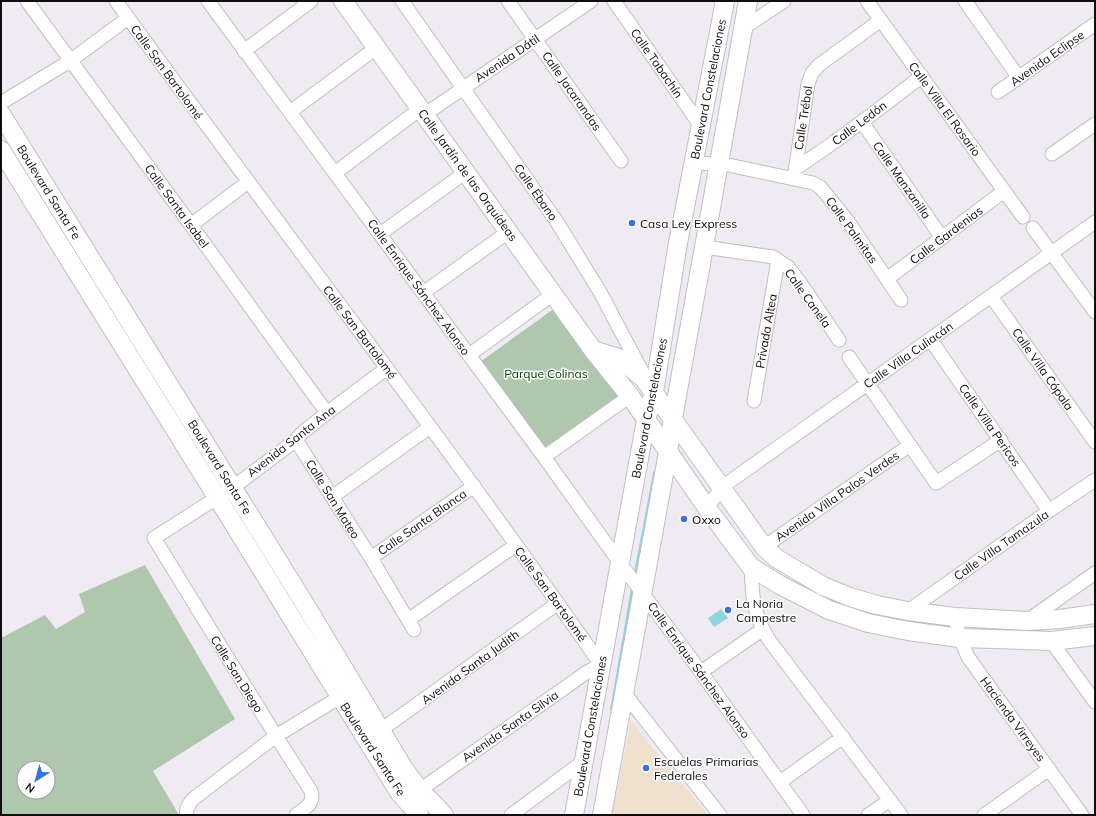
<svg xmlns="http://www.w3.org/2000/svg" width="1096" height="816" font-family="Mulish,sans-serif">
  <style>
    .education { fill: #efe1cd }
    .green { fill: #aec7ad; fill-rule: evenodd }
    .water { fill: #8fd5dc }
    .lines { fill: none; stroke-linecap: round; stroke-linejoin: round }
    .stream { stroke: #8fd5dc; stroke-width: 3.5 }
    .street-casing { stroke: #c3bec5; stroke-width: 15 }
    .secondary-casing { stroke: #c3bec5; stroke-width: 20 }
    .street { stroke: #fff; stroke-width: 13 }
    .secondary { stroke: #fff; stroke-width: 18 }
    .poi-dot { fill: #3672e0; stroke: #fff; stroke-width: 1.5 }
    .labels { text-anchor: middle; dominant-baseline: central; stroke-width: 3; stroke-linejoin: round; paint-order: stroke }
    .street-label { font-size: 12px; fill: #0f0d0f; stroke: #fff }
    .poi-label { font-size: 12px; fill: #0f0d0f; stroke: #fff; text-anchor: start }
    .park-label { font-size: 12px; fill: #04400b; stroke: #fff }
  </style>
  <rect width="100%" height="100%" fill="#f0ebf2"/>
  <!-- education -->
  <path class="education" d="M631 721 708 815H612Z"/>
  <!-- green -->
  <path class="green" d="M555 308 621 399 549 453 480 362Z
    M145 565 235 719 153 771 179 815H1V638L45 615 56 629 85 612 79 594ZM24 768H48V792H24Z"/>
  <!-- water -->
  <path class="water" d="M721 609 728 618 714 627 708 618Z"/>
  <g class="lines">
    <!-- stream -->
    <path class="stream" d="M635 577 655 472
      M612 709 633 587"/>
    <defs>
      <path id="street" d="M27 1 191 225 327 413
        M116 1C276 223 445 440 601 665L587 672 420 790
        M208 1 544 457 620 563 701 672 803 815
        M402 1 557 222 600 292 645 377
        M508 1 621 161
        M614 1 700 125
        M867 1 1023 217
        M965 1 1019 78
        M742 29 784 1
        M244 51 311 1
        M998 92 1095 24
        M1 103 70 61 128 18
        M290 112 376 48
        M424 115 591 1
        M862 122 942 238
        M1052 154 1095 124
        M693 164C703 162 710 165 719 163L813 183 820 187 826 194 847 220 901 300
        M796 168C840 140 880 108 922 76
        M335 173 420 109
        M794 179 808 84 812 73 819 65 881 20
        M191 225 248 182
        M1033 228 1095 312
        M380 234 466 172
        M704 247 773 257 788 267 801 284 839 340
        M887 279 1004 191
        M423 293 508 232
        M991 296 1095 442
        M930 339 1049 511
        M469 355 553 294
        M849 357 936 483 1001 440
        M754 401 778 260
        M296 440 371 558 414 630
        M544 457 630 396
        M332 497 430 427
        M707 508 722 487 1095 222
        M764 547 910 445
        M371 558 474 486
        M751 567C752 584 752 601 758 617 760 625 765 633 769 640L901 815
        M908 611 1049 511 1095 480
        M955 617 960 638 968 657 1082 815
        M408 620 516 545
        M1027 621 1095 573
        M1051 641 1095 702
        M701 672 763 629
        M624 693 720 815
        M381 730 558 603
        M780 782 843 737
        M187 815C185 809 189 804 193 799L276 736 340 697
        M296 815C305 808 315 804 311 791L276 736 154 538 232 488 296 440 302 433 327 413 387 368
        M511 815 584 761
        M868 815 890 800
        M984 815 1049 769"/>
      <path id="secondary" d="M343 1 593 350 630 396 707 508 751 567 780 585 829 610 868 623 908 631 960 638 1025 640 1051 641 1095 636
        M1 114 303 601 404 769 420 790 444 815
        M1 150 217 497 399 792 419 815
        M593 350 619 358 644 379 764 547 776 558 823 586 850 597 877 605 908 611 955 617 1027 621 1060 619 1095 614
        M574 815 646 420 654 392 678 243 725 1
        M602 815 668 452 673 418 704 247 748 1"/>
    </defs>
    <!-- street casing -->
    <use href="#street" class="street-casing"/>
    <!-- secondary casing -->
    <use href="#secondary" class="secondary-casing"/>
    <!-- street -->
    <use href="#street" class="street"/>
    <!-- secondary -->
    <use href="#secondary" class="secondary"/>
  </g>
  <!-- markers -->
  <g class="poi-dot">
    <circle cx="632" cy="223" r="4"/>
    <circle cx="684" cy="519" r="4"/>
    <circle cx="728" cy="610" r="4"/>
    <circle cx="646" cy="768" r="4"/>
  </g>
  <g class="labels">
    <!-- street labels -->
    <g class="street-label">
      <text transform="translate(507 58) rotate(-34)">Avenida Dátil</text>
      <text transform="translate(1047 58) rotate(-35)">Avenida Eclipse</text>
      <text transform="translate(657 63) rotate(55)">Calle Tabachín</text>
      <text transform="translate(167 72) rotate(54)">Calle San Bartolomé</text>
      <text transform="translate(708 89) rotate(-79)">Boulevard Constelaciones</text>
      <text transform="translate(572 91) rotate(55)">Calle Jacarandas</text>
      <text transform="translate(945 109) rotate(54)">Calle Villa El Rosario</text>
      <text transform="translate(803 118) rotate(-81)">Calle Trébol</text>
      <text transform="translate(859 123) rotate(-37)">Calle Ledón</text>
      <text transform="translate(468 175) rotate(54)">Calle Jardín de las Orquídeas</text>
      <text transform="translate(902 180) rotate(55)">Calle Manzanilla</text>
      <text transform="translate(49 192) rotate(58)">Boulevard Santa Fe</text>
      <text transform="translate(536 192) rotate(55)">Calle Ébano</text>
      <text transform="translate(177 206) rotate(54)">Calle Santa Isabel</text>
      <text transform="translate(852 230) rotate(54)">Calle Palmitas</text>
      <text transform="translate(946 235) rotate(-37)">Calle Gardenias</text>
      <text transform="translate(419 287) rotate(54)">Calle Enrique Sánchez Alonso</text>
      <text transform="translate(808 298) rotate(54)">Calle Canela</text>
      <text transform="translate(766 331) rotate(-80)">Privada Altea</text>
      <text transform="translate(360 332) rotate(53)">Calle San Bartolomé</text>
      <text transform="translate(908 355) rotate(-35)">Calle Villa Culiacán</text>
      <text transform="translate(1043 369) rotate(55)">Calle Villa Cópala</text>
      <text transform="translate(649 408) rotate(-79)">Boulevard Constelaciones</text>
      <text transform="translate(990 425) rotate(55)">Calle Villa Pericos</text>
      <text transform="translate(291 441) rotate(-38)">Avenida Santa Ana</text>
      <text transform="translate(220 467) rotate(58)">Boulevard Santa Fe</text>
      <text transform="translate(837 496) rotate(-35)">Avenida Villa Palos Verdes</text>
      <text transform="translate(333 499) rotate(58)">Calle San Mateo</text>
      <text transform="translate(422 522) rotate(-35)">Calle Santa Blanca</text>
      <text transform="translate(1001 545) rotate(-35)">Calle Villa Tamazula</text>
      <text transform="translate(551 594) rotate(54)">Calle San Bartolomé</text>
      <text transform="translate(470 667) rotate(-36)">Avenida Santa Judith</text>
      <text transform="translate(699 670) rotate(54)">Calle Enrique Sánchez Alonso</text>
      <text transform="translate(237 674) rotate(58)">Calle San Diego</text>
      <text transform="translate(1013 719) rotate(54)">Hacienda Virreyes</text>
      <text transform="translate(510 726) rotate(-35)">Avenida Santa Silvia</text>
      <text transform="translate(590 726) rotate(-80)">Boulevard Constelaciones</text>
      <text transform="translate(373 749) rotate(57)">Boulevard Santa Fe</text>
    </g>
    <!-- poi labels -->
    <g class="poi-label">
      <text x="640" y="223">Casa Ley Express</text>
      <text x="692" y="519">Oxxo</text>
      <text x="736" y="603">La Noria<tspan x="736" dy="14">Campestre</tspan></text>
      <text x="654" y="761">Escuelas Primarias<tspan x="654" dy="14">Federales</tspan></text>
    </g>
    <!-- park labels -->
    <g class="park-label">
      <text x="546" y="373">Parque Colinas</text>
    </g>
  </g>
  <!-- border -->
  <rect width="1096" height="816" fill="none" stroke="#0f0d0f" stroke-width="4"/>
  <!-- north arrow -->
  <g transform="translate(36 780) rotate(217)"><circle r="19" fill="#ffffff" stroke="#9f9e9f"/>
  <path d="M0-3L7 15L0 10L-7 15Z" fill="#3672e0"/>
  <text y="-6" font-size="11" font-weight="bold" text-anchor="middle" fill="#0f0d0f">N</text>
  </g>
</svg>
